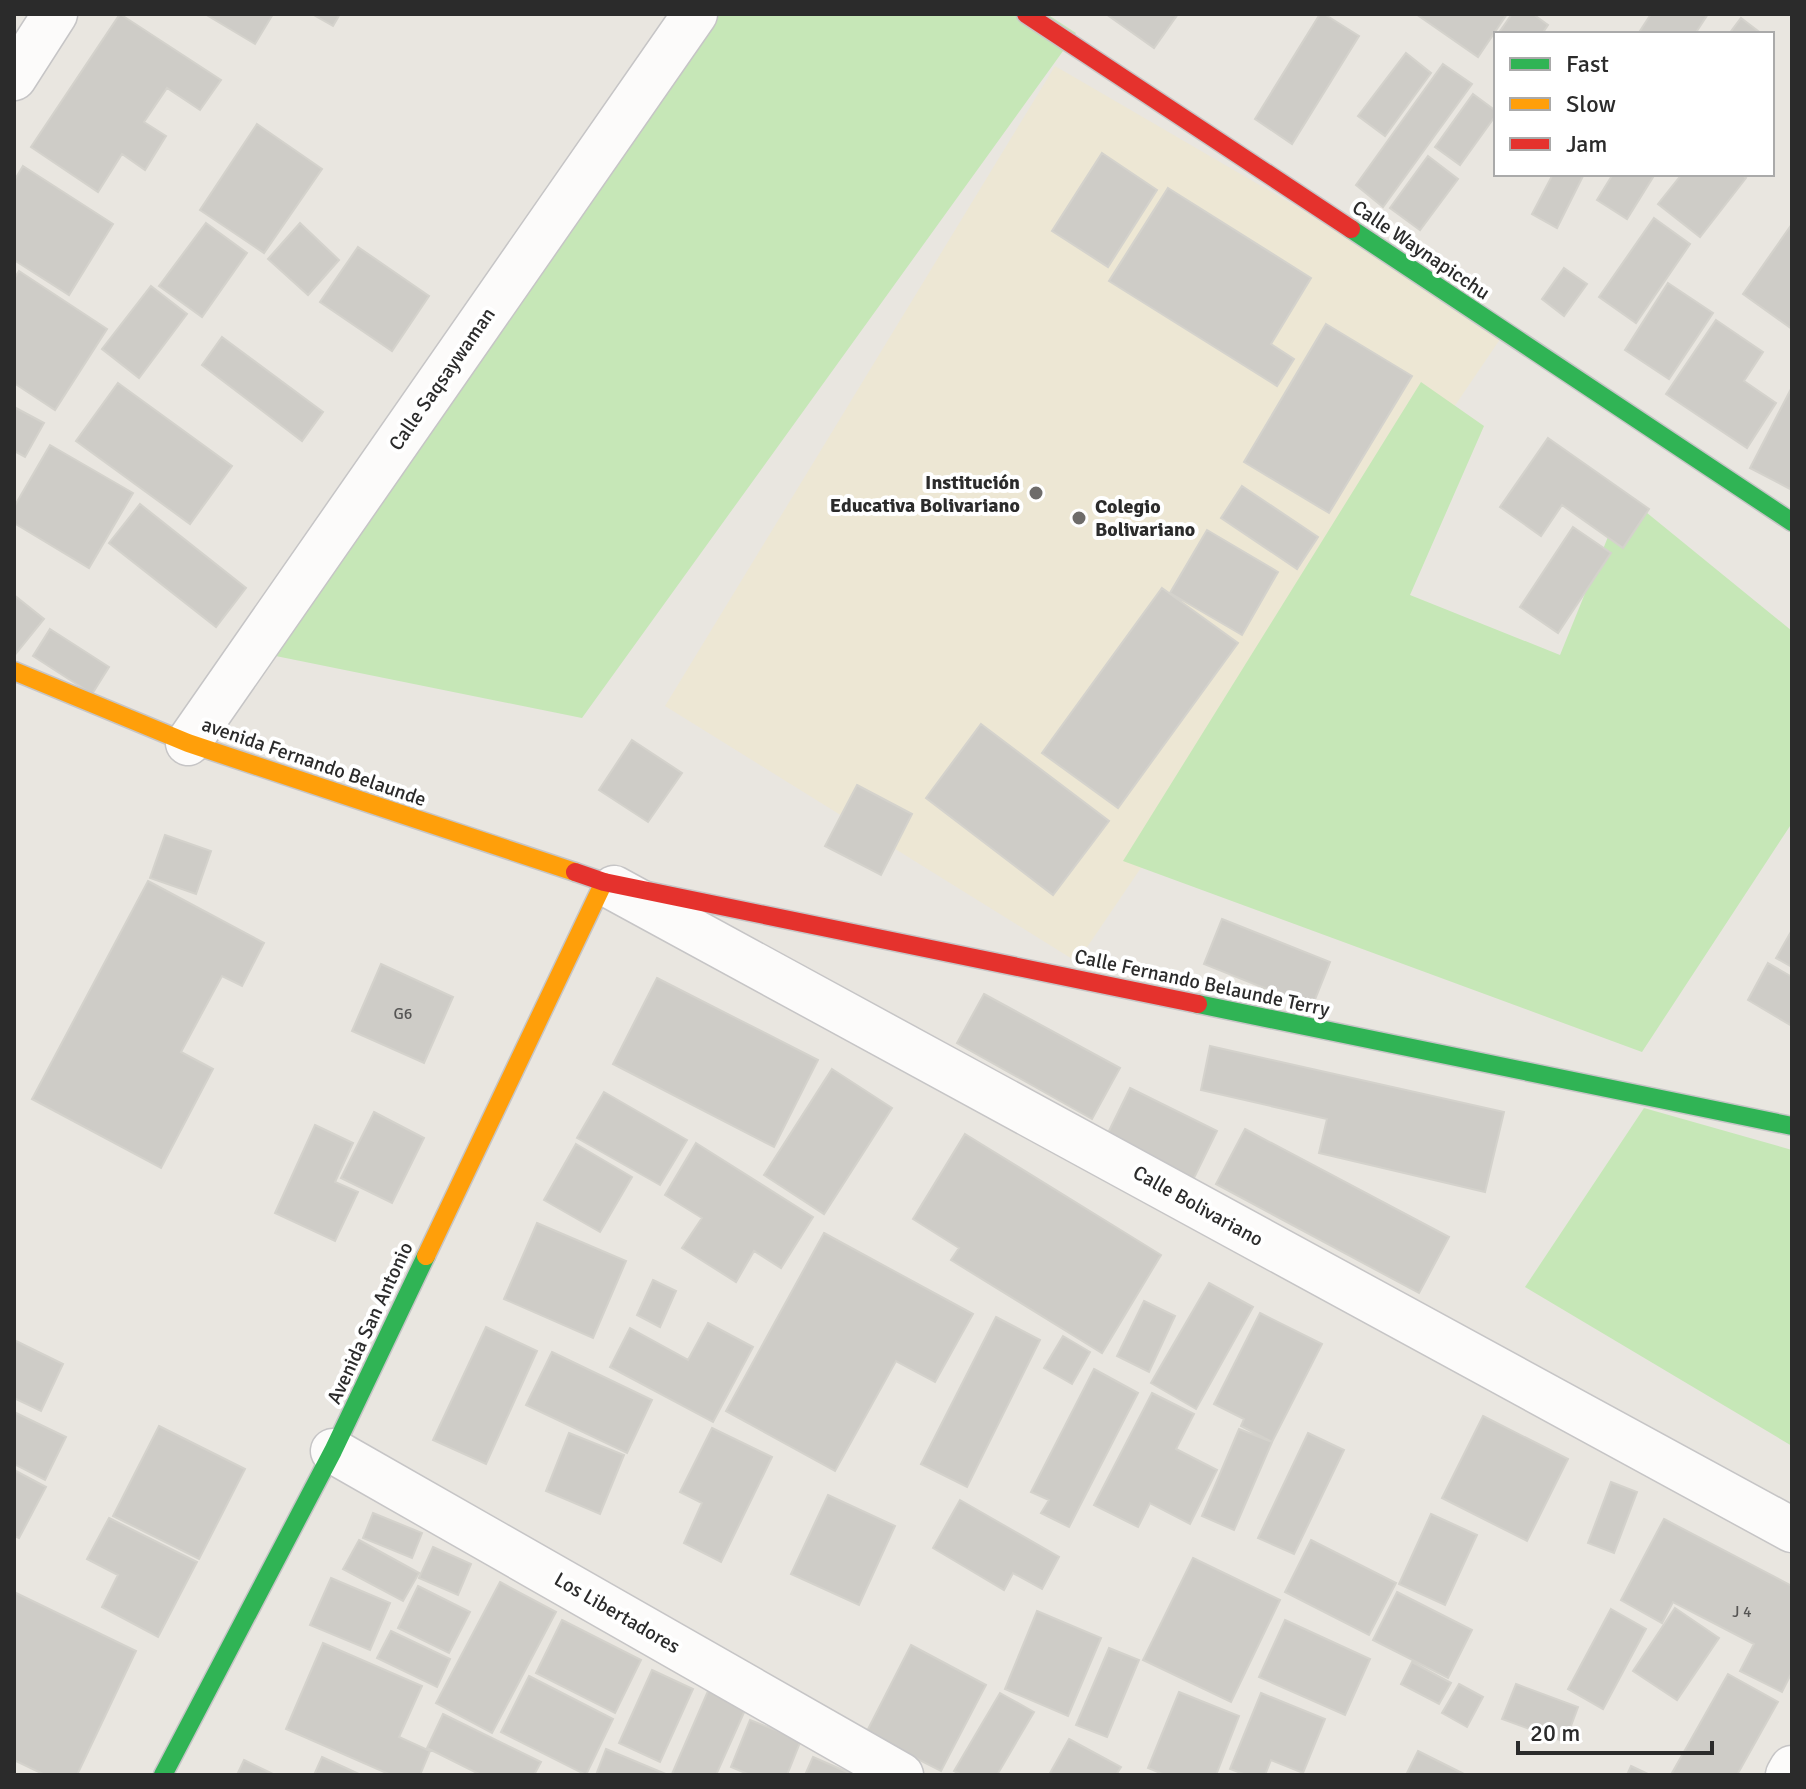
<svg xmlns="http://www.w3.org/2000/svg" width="1806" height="1789" font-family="Signika,sans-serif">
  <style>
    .education { fill: #ede7d4 }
    .green { fill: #c6e7b7 }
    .building { fill: #ceccc7; stroke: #d4d2cc; stroke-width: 2 }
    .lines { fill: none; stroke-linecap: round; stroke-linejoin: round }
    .street-casing { stroke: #c6c5c6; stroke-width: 47 }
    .fast-casing { stroke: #c6c5c6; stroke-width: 21 }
    .slow-casing { stroke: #c6c5c6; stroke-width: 21 }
    .jam-casing { stroke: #c6c5c6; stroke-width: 21 }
    .street { stroke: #fcfbfa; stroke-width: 44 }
    .fast { stroke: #30b455; stroke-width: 18 }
    .slow { stroke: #ff9f0a; stroke-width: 18 }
    .jam { stroke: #e5322d; stroke-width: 18 }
    .poi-dot { fill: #6e6c6a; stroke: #fff; stroke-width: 3 }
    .labels { text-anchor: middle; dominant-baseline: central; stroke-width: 8; stroke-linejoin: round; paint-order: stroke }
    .number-label { font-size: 16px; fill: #565554 }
    .street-label { font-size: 20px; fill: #2b2b2b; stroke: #fff }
    .poi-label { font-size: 20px; font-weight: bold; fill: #2b2b2b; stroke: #fff; text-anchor: end }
  </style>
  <rect width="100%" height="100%" fill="#e9e6e0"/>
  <!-- education -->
  <path class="education" d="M1055 66 1507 329 1077 962 665 706Z"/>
  <!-- green -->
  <path class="green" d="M696 14H1047L1076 33 582 718 256 652Z
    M1421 382 1484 426 1410 595 1560 655 1625 495 1792 631V823L1642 1052 1123 861Z
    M1644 1108 1792 1150V1446L1525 1287Z"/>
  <!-- building -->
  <path class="building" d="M120 14 221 80 200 110 167 88 144 122 166 136 145 170 122 154 98 192 31 147Z
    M205 14H273L255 44Z
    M312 14H340L333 26Z
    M1106 14H1178L1154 48Z
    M1320 14H1324L1359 36 1292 144 1255 119Z
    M1416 14H1507L1478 57Z
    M1512 14H1533L1548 25 1542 34H1498Z
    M1651 14H1708L1695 34H1638Z
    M1741 18 1762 34H1729Z
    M1406 53 1431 73 1385 136 1358 116Z
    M1443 64 1472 84 1383 207 1356 185Z
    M1473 94 1496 111V115L1460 165 1435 147Z
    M257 124 322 169 264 253 200 210Z
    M1102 153 1157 190 1108 267 1052 231Z
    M1428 156 1458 179 1420 230 1390 208Z
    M23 166 113 224 69 295 14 260V181Z
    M1553 174H1584L1557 228 1532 214Z
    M1613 174H1655L1627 219 1597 200Z
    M1682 174H1741L1746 178 1700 237 1658 204Z
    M1168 188 1311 278 1271 344 1294 359 1277 386 1109 281Z
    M1654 218 1690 244 1636 323 1599 297Z
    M206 223 247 253 202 317 159 286Z
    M300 223 339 260 308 295 268 259Z
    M1792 224V329L1743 294Z
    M358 247 429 296 392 351 320 302Z
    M1564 268 1587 284 1564 316 1542 299Z
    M19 271 107 329 55 410 14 383V279Z
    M1668 283 1713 313 1669 379 1625 350Z
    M151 286 187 314 139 378 102 349Z
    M1716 320 1763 352 1744 381 1776 403 1747 448 1666 394Z
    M1326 324 1412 376 1329 513 1244 462Z
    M222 337 323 412 302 441 202 365Z
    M118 383 232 466 190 524 76 441Z
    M1792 387V490L1750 468Z
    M14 407 44 423 25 457 14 451Z
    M1548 438 1649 509 1623 548 1562 505 1541 536 1500 507Z
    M50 445 133 493 89 568 14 523V507Z
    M1242 486 1318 537 1297 569 1221 518Z
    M140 504 246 588 216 627 109 543Z
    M1573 527 1611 553 1558 633 1520 607Z
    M1207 530 1278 572 1242 635 1170 593Z
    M1162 588 1238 643 1118 808 1042 753Z
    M14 595 44 619 14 656Z
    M50 629 109 667 92 694 33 656Z
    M981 724 1109 821 1053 895 926 798Z
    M632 740 682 773 648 822 599 790Z
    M857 785 912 814 881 875 825 846Z
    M165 835 211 851 196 894 150 878Z
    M148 881 264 943 242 986 222 976 181 1052 213 1069 161 1168 32 1099Z
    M1222 919 1330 962 1312 1007 1204 964Z
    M1792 930V967L1776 958Z
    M1768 963 1792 977V1026L1748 1000Z
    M381 964 453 997 424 1063 352 1031Z
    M657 978 818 1060 774 1147 613 1064Z
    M984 994 1120 1068 1092 1119 957 1043Z
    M1210 1046 1504 1112 1485 1192 1319 1153 1327 1119 1201 1090Z
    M832 1069 892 1108 824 1214 764 1175Z
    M1130 1088 1217 1131 1193 1180 1106 1137Z
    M604 1092 687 1140 660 1185 577 1138Z
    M374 1112 424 1138 392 1203 341 1178Z
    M315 1125 353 1143 335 1182 358 1192 335 1241 275 1213Z
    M1245 1129 1449 1237 1419 1293 1216 1184Z
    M965 1134 1161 1255 1102 1353 951 1260 959 1248 913 1219Z
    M696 1143 813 1217 781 1268 754 1251 736 1282 682 1248 702 1218 665 1195Z
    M576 1144 632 1177 600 1232 544 1200Z
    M537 1223 626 1261 593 1338 504 1299Z
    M824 1233 973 1314 935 1382 896 1361 835 1471 726 1411Z
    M653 1280 676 1291 660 1327 637 1315Z
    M1209 1283 1253 1307 1196 1409 1151 1383Z
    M1144 1301 1175 1316 1149 1372 1117 1356Z
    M1260 1313 1322 1344 1272 1442 1241 1426 1244 1419 1214 1404Z
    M996 1317 1040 1340 967 1487 921 1464Z
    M708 1323 753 1347 713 1422 610 1367 630 1328 688 1360Z
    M486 1327 537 1351 486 1464 433 1440Z
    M1063 1336 1090 1352 1072 1384 1044 1368Z
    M14 1340 63 1364 41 1411 14 1398Z
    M552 1352 652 1400 627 1453 526 1405Z
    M1094 1369 1138 1393 1069 1527 1041 1513 1049 1500 1031 1492Z
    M1152 1393 1194 1414 1176 1449 1217 1470 1190 1524 1150 1503 1138 1527 1094 1505Z
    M14 1412 66 1437 45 1480 14 1464Z
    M1483 1416 1568 1459 1527 1541 1442 1498Z
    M159 1426 245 1469 199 1559 113 1516Z
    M712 1428 772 1457 721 1562 684 1543 702 1503 680 1492Z
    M1239 1429 1272 1442 1234 1530 1202 1516Z
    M569 1433 624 1455 600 1514 546 1491Z
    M1308 1433 1344 1450 1294 1554 1258 1538Z
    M14 1470 46 1487 19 1538 14 1536Z
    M1611 1482 1637 1492 1614 1553 1588 1543Z
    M828 1495 895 1526 859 1605 791 1574Z
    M960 1500 1059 1557 1042 1589 1013 1573 1004 1590 933 1548Z
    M373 1513 422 1533 412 1558 363 1538Z
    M1431 1514 1477 1535 1445 1605 1399 1584Z
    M109 1518 197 1562 158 1637 102 1607 118 1575 87 1559Z
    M1664 1519 1792 1586V1672L1782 1692 1740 1671 1754 1644 1673 1602 1662 1623 1621 1600Z
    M359 1540 419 1573 403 1601 343 1569Z
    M1311 1540 1396 1583 1369 1635 1285 1592Z
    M433 1547 471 1564 458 1595 419 1578Z
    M1193 1558 1280 1600 1231 1702 1143 1660Z
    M331 1578 390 1603 370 1650 310 1625Z
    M500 1582 556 1612 492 1733 436 1703Z
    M418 1586 470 1612 449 1653 398 1628Z
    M14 1592 136 1651 77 1775H45L14 1760Z
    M1397 1592 1472 1630 1448 1678 1373 1640Z
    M1675 1608 1719 1638 1677 1700 1633 1671Z
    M1611 1609 1646 1629 1603 1709 1568 1689Z
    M1037 1611 1101 1638 1068 1716 1005 1689Z
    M562 1620 641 1660 615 1713 536 1673Z
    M1285 1620 1370 1659 1345 1715 1259 1677Z
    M391 1631 450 1659 437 1687 377 1658Z
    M323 1643 422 1686 399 1737 430 1751 420 1775H391L286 1729Z
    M911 1645 986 1685 941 1771 866 1733Z
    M1109 1648 1139 1660 1107 1737 1076 1725Z
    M1412 1662 1451 1683 1439 1704 1401 1684Z
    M652 1670 693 1689 660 1762 619 1743Z
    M1728 1674 1778 1702 1737 1775H1675L1672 1773Z
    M529 1676 613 1719 586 1775 501 1732Z
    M1459 1684 1483 1697 1467 1727 1442 1713Z
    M1516 1684 1578 1707 1565 1742 1502 1719Z
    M708 1691 746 1708 716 1775H675L672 1774Z
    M1179 1692 1239 1716 1216 1775H1165L1148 1768Z
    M1000 1693 1034 1712 997 1775H962L954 1771Z
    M1261 1693 1325 1719 1303 1773 1271 1760 1265 1775H1246L1230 1769Z
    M443 1714 541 1762 534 1775H481L427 1748Z
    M750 1720 801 1740 787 1775H750L731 1767Z
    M1069 1739 1121 1767 1116 1775H1049Z
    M606 1749 668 1775H596Z
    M1418 1751 1466 1775H1406Z
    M322 1757 361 1775H314Z
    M813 1757 854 1775H805Z
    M244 1760 275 1775H237Z
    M1631 1766 1650 1775H1627Z"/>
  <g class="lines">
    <defs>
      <path id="street" d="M14 78 55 14
        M188 743 695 14
        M614 888 1792 1530
        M333 1451 901 1775
        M1788 1775 1792 1768"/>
      <path id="fast" d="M1351 229 1792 522
        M1198 1004 1792 1126
        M163 1775 333 1451 426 1256"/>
      <path id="slow" d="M14 671 188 743 575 872
        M426 1256 604 882"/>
      <path id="jam" d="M1026 14 1351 229
        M575 872 604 882 1198 1004"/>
    </defs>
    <!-- street casing -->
    <use href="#street" class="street-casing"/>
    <!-- fast casing -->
    <use href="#fast" class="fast-casing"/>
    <!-- slow casing -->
    <use href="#slow" class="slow-casing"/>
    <!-- jam casing -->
    <use href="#jam" class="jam-casing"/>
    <!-- street -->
    <use href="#street" class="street"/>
    <!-- fast -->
    <use href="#fast" class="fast"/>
    <!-- slow -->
    <use href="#slow" class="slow"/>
    <!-- jam -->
    <use href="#jam" class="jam"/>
  </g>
  <!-- markers -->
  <g class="poi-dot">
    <circle cx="1036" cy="493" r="8"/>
    <circle cx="1079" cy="518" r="8"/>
  </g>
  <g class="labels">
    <!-- number labels -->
    <g class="number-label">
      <text x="403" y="1014">G6</text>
      <text x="1742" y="1612">J 4</text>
    </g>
    <!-- street labels -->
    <g class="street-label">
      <text transform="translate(1421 250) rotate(34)">Calle Waynapicchu</text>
      <text transform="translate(442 379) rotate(-55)">Calle Saqsaywaman</text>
      <text transform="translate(314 762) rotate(19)">avenida Fernando Belaunde</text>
      <text transform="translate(1202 983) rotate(12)">Calle Fernando Belaunde Terry</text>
      <text transform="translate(1198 1206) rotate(29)">Calle Bolivariano</text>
      <text transform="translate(370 1323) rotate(-65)">Avenida San Antonio</text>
      <text transform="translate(617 1613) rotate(30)">Los Libertadores</text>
    </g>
    <!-- poi labels -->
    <g class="poi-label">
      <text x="1020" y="482">Institución<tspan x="1020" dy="23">Educativa Bolivariano</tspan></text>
      <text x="1095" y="506" text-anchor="start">Colegio<tspan x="1095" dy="23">Bolivariano</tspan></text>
    </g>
  </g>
  <!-- border -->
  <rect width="1806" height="1789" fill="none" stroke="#2b2b2b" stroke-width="32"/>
  <!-- legend -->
  <rect x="1494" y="32" width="280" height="144" fill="#ffffff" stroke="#aaaaaa" stroke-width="2"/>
  <rect x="1510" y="58" width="40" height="12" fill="#30b455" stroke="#aaaaaa" stroke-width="2"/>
  <text x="1566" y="72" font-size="24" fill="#2b2b2b">Fast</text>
  <rect x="1510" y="98" width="40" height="12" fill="#ff9f0a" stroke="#aaaaaa" stroke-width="2"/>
  <text x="1566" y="112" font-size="24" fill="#2b2b2b">Slow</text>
  <rect x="1510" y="138" width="40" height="12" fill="#e5322d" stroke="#aaaaaa" stroke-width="2"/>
  <text x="1566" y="152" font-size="24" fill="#2b2b2b">Jam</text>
  <!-- scale -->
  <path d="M1518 1741v12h194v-12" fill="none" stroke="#2b2b2b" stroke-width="4"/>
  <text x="1530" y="1741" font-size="24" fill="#2b2b2b" stroke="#ffffff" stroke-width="6" paint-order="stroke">20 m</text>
</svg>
